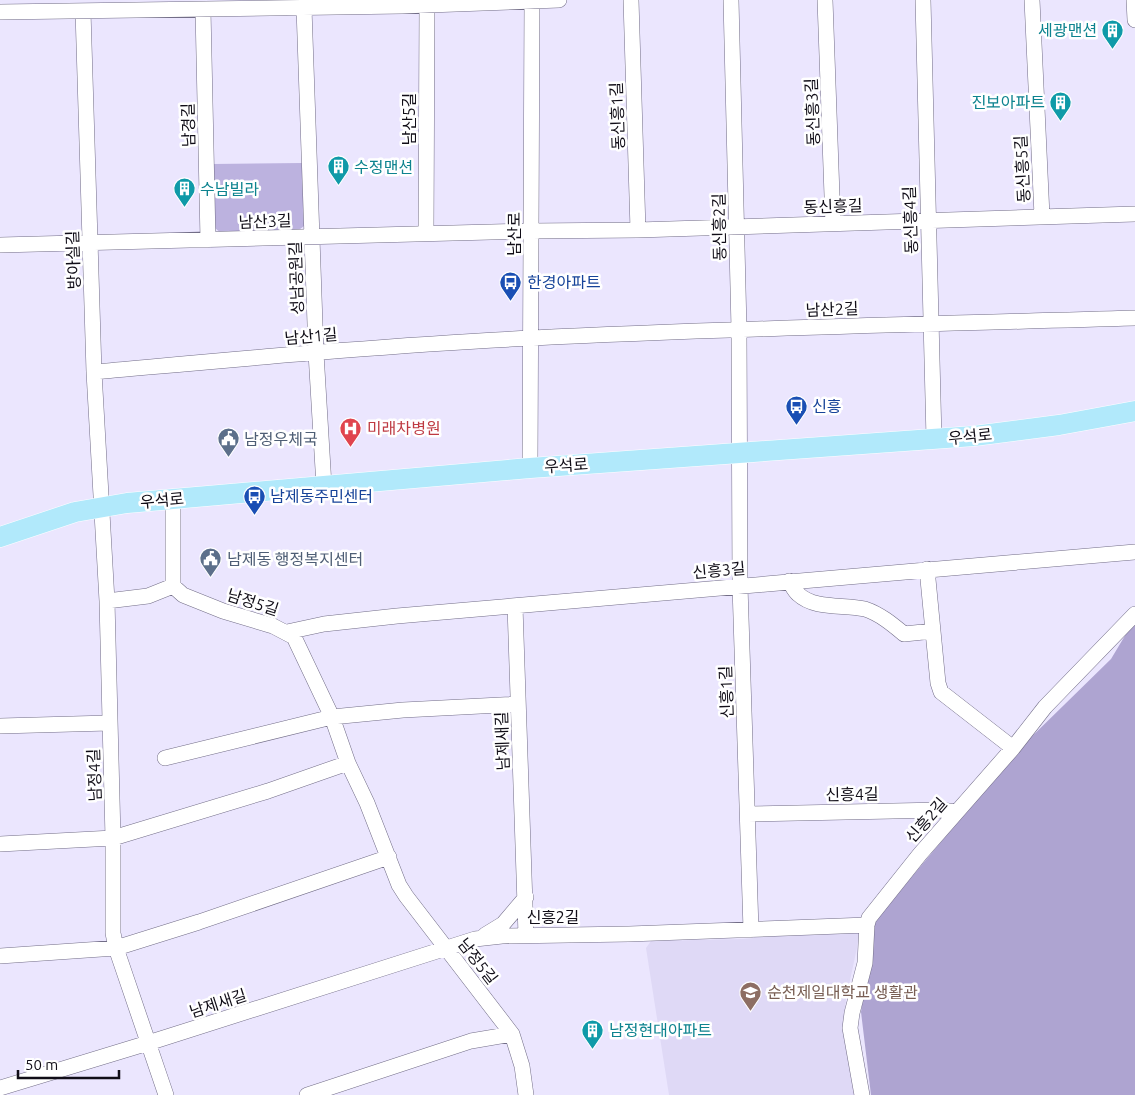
<svg xmlns="http://www.w3.org/2000/svg" width="1135" height="1095" font-family="Ubuntu,'Noto Sans KR',sans-serif">
  <style>
    .built { fill: #dfd9f6 }
    .green { fill: #bcb2df }
    .forest { fill: #aea4d1 }
    .lines { fill: none; stroke-linecap: round; stroke-linejoin: round }
    .minor-casing { stroke: #726d87; stroke-width: 16 }
    .major-casing { stroke: #fff; stroke-width: 21 }
    .minor { stroke: #fff; stroke-width: 15 }
    .major { stroke: #b1e9fb; stroke-width: 20 }
    .labels { text-anchor: middle; dominant-baseline: central; stroke-width: 5; stroke-linejoin: round; paint-order: stroke }
    .culture-label { font-size: 16px; fill: #0d838f; stroke: #fff; text-anchor: start }
    .street-label { font-size: 16px; fill: #100d17; stroke: #fff }
    .transit-label { font-size: 16px; fill: #164399; stroke: #fff; text-anchor: start }
    .health-label { font-size: 16px; fill: #be3a42; stroke: #fff; text-anchor: start }
    .service-label { font-size: 16px; fill: #4e5e75; stroke: #fff; text-anchor: start }
    .education-label { font-size: 16px; fill: #785e54; stroke: #fff; text-anchor: start }
  </style>
  <rect width="100%" height="100%" fill="#ebe6fe"/>
  <!-- built -->
  <path class="built" d="M849 929 859 934 858 943 846 999 843 1029 855 1095H669L646 948 651 941 743 939Z"/>
  <!-- green -->
  <path class="green" d="M303 163 304 226 295 233 222 234 215 228 213 164Z"/>
  <!-- forest -->
  <path class="forest" d="M1135 619V1095H871L861 1012 874 922 1017 751 1111 659Z"/>
  <g class="lines">
    <defs>
      <path id="minor" d="M631 0 638 230
        M731 0 739 329 740 586 751 930
        M825 0 833 224
        M923 0 934 439
        M1032 0 1042 216
        M1134 0 1135 20
        M304 8 316 353 324 486
        M203 10 208 240
        M83 11 94 372 107 601 113 838V933L116 948 166 1095
        M0 12 402 6 559 0
        M426 234 427 4
        M0 245 531 231 638 230 1135 214
        M94 372C240 359 386 345 533 338 733 328 934 324 1135 318
        M530 468 532 0
        M173 499V586L183 595 223 611 273 626 294 637 332 717 348 763 367 803 399 885 406 896 512 1034 522 1066 526 1095
        M927 569 938 683 941 692 1013 748
        M789 581C792 585 794 591 798 594 815 610 844 604 865 609 880 614 892 624 904 634L933 631
        M107 601 148 596 173 586
        M515 606 526 935
        M287 632 324 624 397 616 1135 552
        M0 726 109 723
        M165 758 332 717 403 710 518 704
        M748 814 941 810 956 812
        M0 844 113 838 268 791 348 763
        M485 935 503 924 526 897
        M0 956 116 948 199 922 389 857
        M0 1088 148 1043 475 939 502 936 629 934 867 925
        M307 1095 471 1041 512 1034
        M862 1095 850 1028 852 1013 865 963 867 925 869 918 920 854 1013 748 1045 707 1135 614"/>
      <path id="major" d="M0 537 75 512 127 503 530 468 974 436 1059 425 1135 411"/>
    </defs>
    <!-- minor casing -->
    <use href="#minor" class="minor-casing"/>
    <!-- major casing -->
    <use href="#major" class="major-casing"/>
    <!-- minor -->
    <use href="#minor" class="minor"/>
    <!-- major -->
    <use href="#major" class="major"/>
  </g>
  <!-- icons -->
  <defs>
    <symbol id="building-pin" viewBox="-11 -11 22 30"><path d="M0 17L-7.5 6A9.5 9.5 0 1 1 7.5 6Z" fill="#0f9aa8" stroke="#fff"/><path d="M-4-6H4V6H1V3H-1V6H-4ZM-2.5-4.3h1.7v1.8h-1.7ZM.8-4.3h1.7v1.8H.8ZM-2.5-1h1.7V.8h-1.7ZM.8-1h1.7V.8H.8Z" fill="#fff"/></symbol>
    <symbol id="bus-pin" viewBox="-11 -11 22 30"><path d="M0 17L-7.5 6A9.5 9.5 0 1 1 7.5 6Z" fill="#1a4fb4" stroke="#fff"/><path d="M-5-6H5V4H4V6H2V4H-2V6H-4V4H-5ZM-3.5-4V0h7V-4ZM-3.5 1.2v1.5H-2V1.2ZM2 1.2v1.5H3.5V1.2Z" fill="#fff"/></symbol>
    <symbol id="hospital-pin" viewBox="-11 -11 22 30"><path d="M0 17L-7.5 6A9.5 9.5 0 1 1 7.5 6Z" fill="#e0444e" stroke="#fff"/><path d="M-5-5h3v3.5h4V-5h3V5h-3V1.5h-4V5h-3Z" fill="#fff"/></symbol>
    <symbol id="civic-pin" viewBox="-11 -11 22 30"><path d="M0 17L-7.5 6A9.5 9.5 0 1 1 7.5 6Z" fill="#5c6f8a" stroke="#fff"/><path d="M-.6-6.5H3V-4.5H.6V-3L4-1V1h2V6H-6V1h2V-1L-.6-3ZM-1.2 2.5V6h2.4V2.5Z" fill="#fff"/></symbol>
    <symbol id="university-pin" viewBox="-11 -11 22 30"><path d="M0 17L-7.5 6A9.5 9.5 0 1 1 7.5 6Z" fill="#8d6e63" stroke="#fff"/><path d="M0-5L7-2L0 1L-7-2ZM-4 1L0 2.5L4 1V4Q0 6-4 4Z" fill="#fff"/></symbol>
  </defs>
  <g fill-rule="evenodd">
    <use href="#building-pin" x="1100" y="18" width="25" height="34"/>
    <use href="#building-pin" x="1048" y="90" width="25" height="34"/>
    <use href="#building-pin" x="326" y="154" width="25" height="34"/>
    <use href="#building-pin" x="172" y="176" width="25" height="34"/>
    <use href="#bus-pin" x="498" y="270" width="25" height="34"/>
    <use href="#bus-pin" x="784" y="394" width="25" height="34"/>
    <use href="#hospital-pin" x="338" y="416" width="25" height="34"/>
    <use href="#civic-pin" x="216" y="426" width="25" height="34"/>
    <use href="#bus-pin" x="242" y="484" width="25" height="34"/>
    <use href="#civic-pin" x="198" y="546" width="25" height="34"/>
    <use href="#university-pin" x="738" y="980" width="25" height="34"/>
    <use href="#building-pin" x="580" y="1018" width="25" height="34"/>
  </g>
  <g class="labels">
    <!-- culture labels -->
    <g class="culture-label">
      <text x="1097" y="30" text-anchor="end">세광맨션</text>
      <text x="1045" y="102" text-anchor="end">진보아파트</text>
      <text x="354" y="167">수정맨션</text>
      <text x="200" y="189">수남빌라</text>
      <text x="609" y="1030">남정현대아파트</text>
    </g>
    <!-- street labels -->
    <g class="street-label">
      <text transform="translate(812 112) rotate(-92)">동신흥3길</text>
      <text transform="translate(617 116) rotate(-92)">동신흥1길</text>
      <text transform="translate(409 119) rotate(-90)">남산5길</text>
      <text transform="translate(188 125) rotate(-91)">남경길</text>
      <text transform="translate(1022 169) rotate(-93)">동신흥5길</text>
      <text transform="translate(833 206) rotate(-2)">동신흥길</text>
      <text transform="translate(910 220) rotate(-92)">동신흥4길</text>
      <text transform="translate(265 221) rotate(-2)">남산3길</text>
      <text transform="translate(719 227) rotate(-91)">동신흥2길</text>
      <text transform="translate(514 234) rotate(-90)">남산로</text>
      <text transform="translate(73 260) rotate(-92)">방아실길</text>
      <text transform="translate(296 278) rotate(-92)">성남공원길</text>
      <text transform="translate(832 309) rotate(-2)">남산2길</text>
      <text transform="translate(311 336) rotate(-5)">남산1길</text>
      <text transform="translate(970 436) rotate(-6)">우석로</text>
      <text transform="translate(566 465) rotate(-4)">우석로</text>
      <text transform="translate(162 500) rotate(-5)">우석로</text>
      <text transform="translate(719 570) rotate(-5)">신흥3길</text>
      <text transform="translate(253 602) rotate(18)">남정5길</text>
      <text transform="translate(726 692) rotate(-92)">신흥1길</text>
      <text transform="translate(502 741) rotate(-92)">남제새길</text>
      <text transform="translate(94 775) rotate(-92)">남정4길</text>
      <text transform="translate(852 794) rotate(-1)">신흥4길</text>
      <text transform="translate(926 820) rotate(-49)">신흥2길</text>
      <text x="553" y="917">신흥2길</text>
      <text transform="translate(478 961) rotate(52)">남정5길</text>
      <text transform="translate(218 1003) rotate(-18)">남제새길</text>
    </g>
    <!-- transit labels -->
    <g class="transit-label">
      <text x="527" y="282">한경아파트</text>
      <text x="812" y="406">신흥</text>
      <text x="270" y="496">남제동주민센터</text>
    </g>
    <!-- health labels -->
    <g class="health-label">
      <text x="367" y="428">미래차병원</text>
    </g>
    <!-- service labels -->
    <g class="service-label">
      <text x="244" y="439">남정우체국</text>
      <text x="227" y="559">남제동 행정복지센터</text>
    </g>
    <!-- education labels -->
    <g class="education-label">
      <text x="767" y="992">순천제일대학교 생활관</text>
    </g>
  </g>
  <!-- scale -->
  <path d="M18 1070v8h101v-8" fill="none" stroke="#100d17" stroke-width="2.5"/>
  <text x="25" y="1070" font-size="15" fill="#100d17" stroke="#ffffff" stroke-width="4" paint-order="stroke">50 m</text>
</svg>
